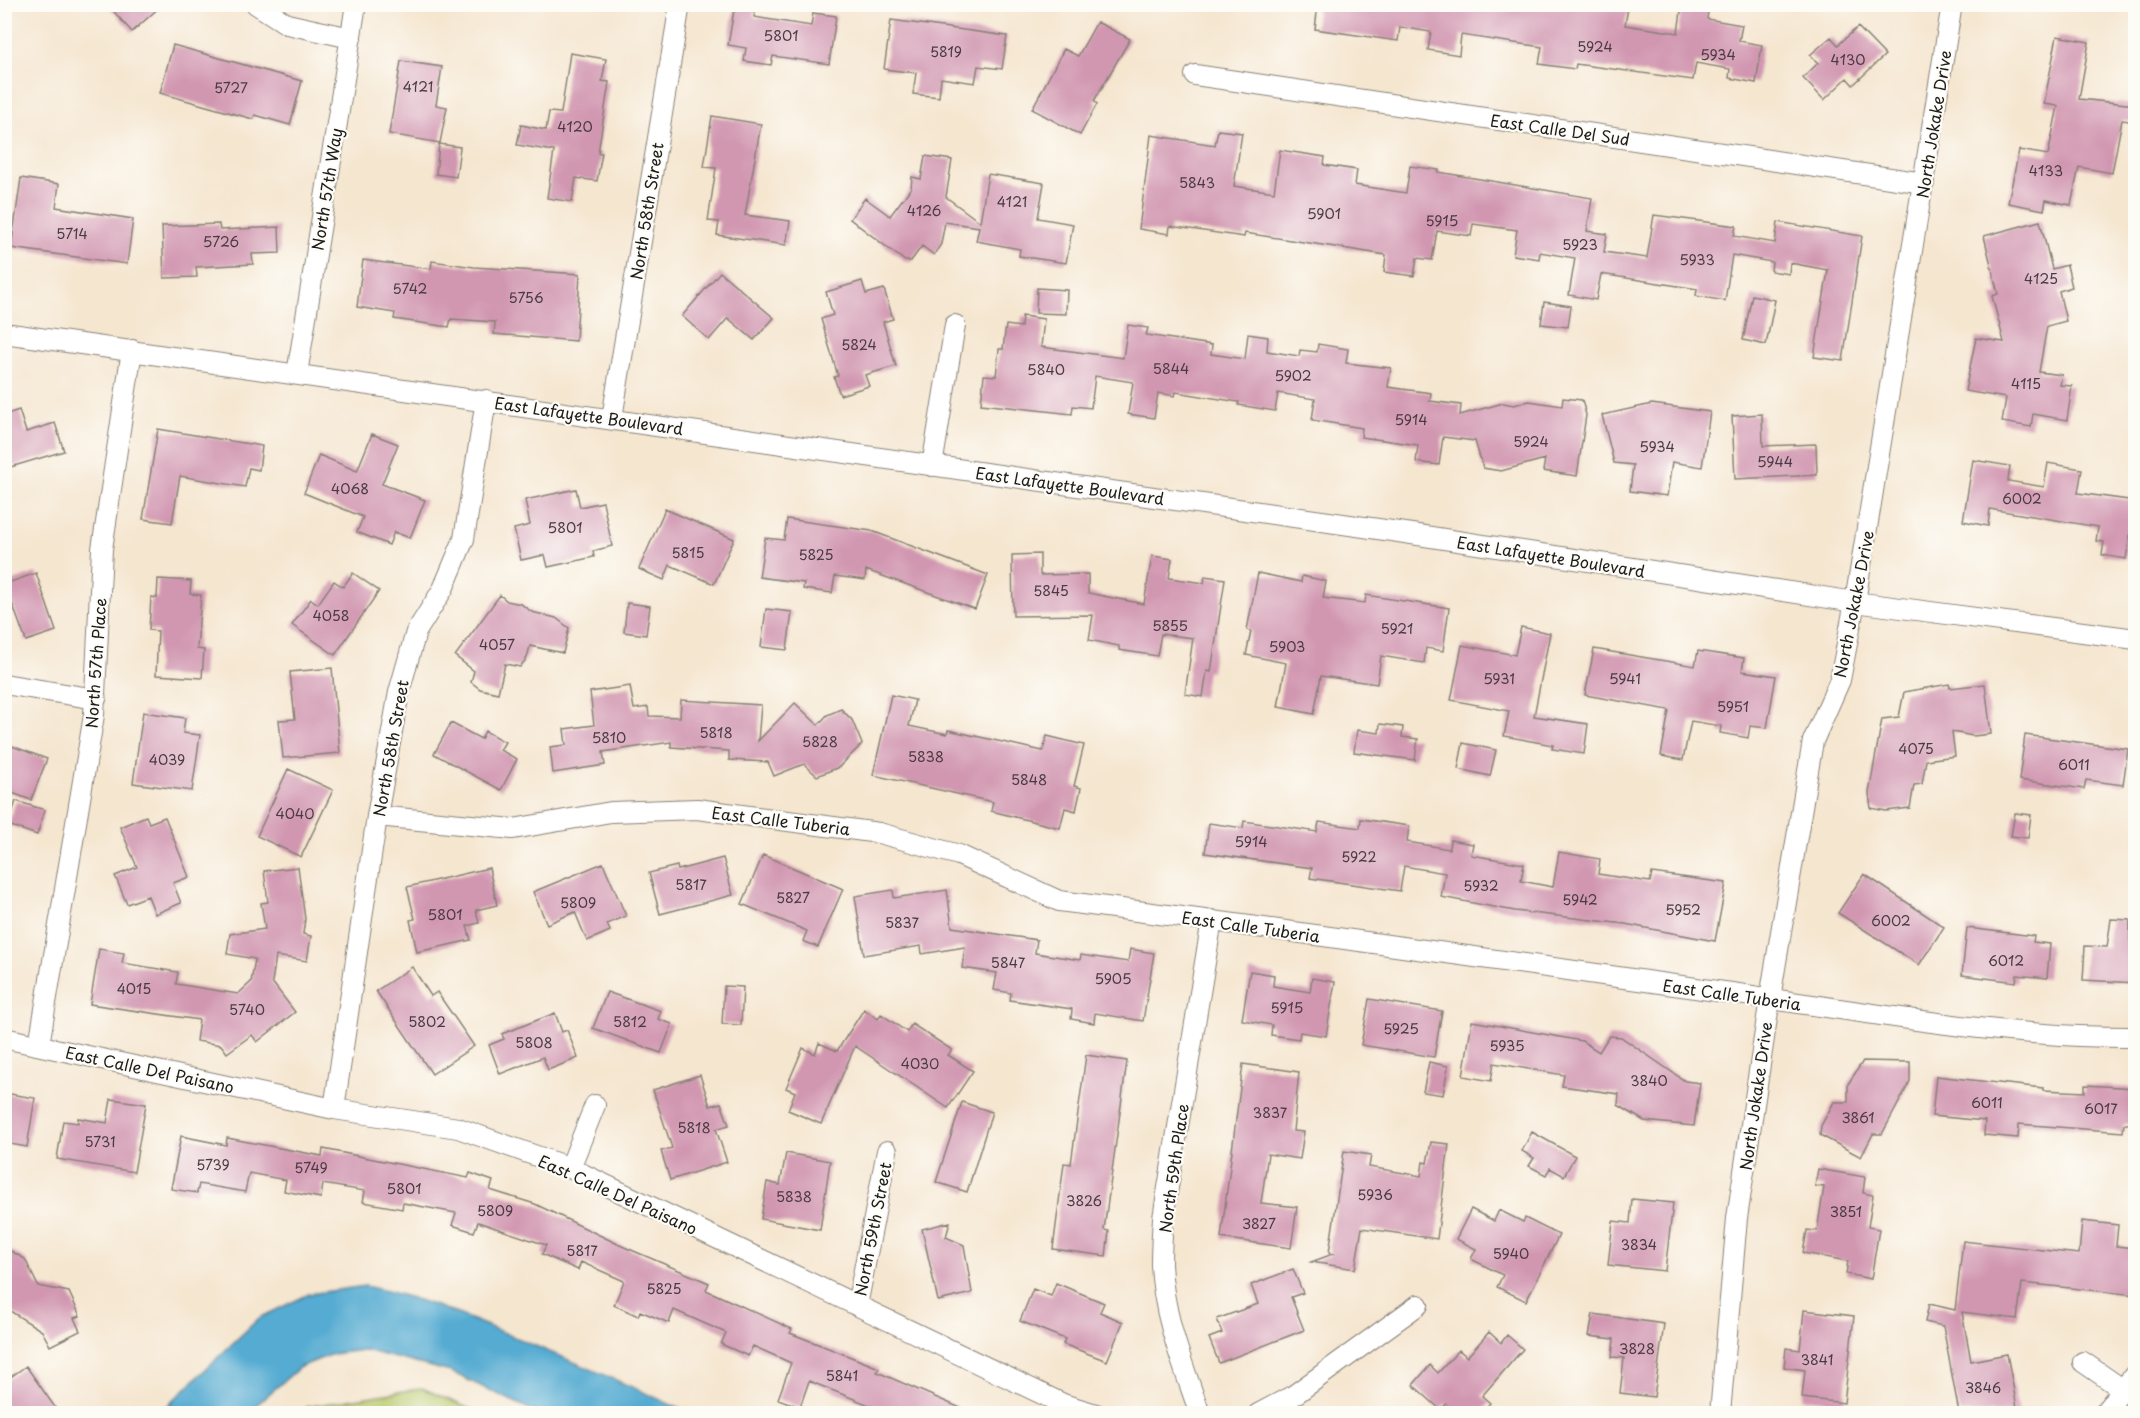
<svg xmlns="http://www.w3.org/2000/svg" width="2140" height="1418" font-family="'Playpen Sans',sans-serif">
  <style>
    .green { fill: #b8c96c; stroke: #6a7244; stroke-width: 1.5 }
    .water { fill: #54abd1; stroke: #386476; stroke-width: 1.5 }
    .building { fill: #d197b1 }
    .lines { fill: none; stroke-linecap: round; stroke-linejoin: round }
    .minor-casing { stroke: #888176; stroke-width: 22 }
    .minor { stroke: #fff; stroke-width: 20 }
    .labels { text-anchor: middle; dominant-baseline: central; stroke-width: 4.5; stroke-linejoin: round; paint-order: stroke }
    .number-label { font-size: 14px; fill: #493b41 }
    .street-label { font-size: 16px; fill: #1c1c1c; stroke: #fdfcf7 }
  </style>
  <rect width="100%" height="100%" fill="#fdfcf7"/>
  <filter id="ink" filterUnits="userSpaceOnUse"><feTurbulence type="fractalNoise" baseFrequency=".0167" numOctaves="2"/><feDisplacementMap in="SourceGraphic" scale="12" xChannelSelector="R" yChannelSelector="G"/><feConvolveMatrix kernelMatrix="1 2 1 2 8 2 1 2 1" color-interpolation-filters="sRGB"/></filter>
  <filter id="wash" filterUnits="userSpaceOnUse"><feTurbulence type="fractalNoise" baseFrequency=".008" numOctaves="4" result="noise"/><feDisplacementMap in="SourceGraphic" scale="24" xChannelSelector="R" yChannelSelector="G"/><feGaussianBlur stdDeviation="1.35" result="paint"/><feColorMatrix in="noise" values="0 0 0 0 0 0 0 0 0 0 0 0 0 0 0 0 0 1.4 0 .05"/><feComposite in="paint" operator="in"/></filter>
  <g filter="url(#wash)">
    <rect width="100%" height="100%" fill="#f5e6d0"/>
    <!-- green -->
    <path class="green" d="M422 1388 479 1413H301L307 1407Z"/>
    <!-- water -->
    <path class="water" d="M365 1286C424 1298 478 1322 533 1345 586 1367 638 1388 688 1413H538L451 1372 364 1350 332 1354 300 1367 247 1413H160L259 1318 309 1294Z"/>
    <g id="blocks">
      <!-- building -->
      <path class="building" d="M107 4H163L132 32Z
        M735 4H756L754 17 811 26 813 13 836 16 829 64 773 56 771 65 744 61 746 48 728 45Z
        M1318 4H1603L1628 8 1625 25 1678 33 1682 4H1709L1707 19 1742 25 1739 41 1762 45 1756 83 1729 78 1730 69 1696 63 1693 80 1576 64 1575 69 1539 64 1542 47 1461 35 1459 55 1428 50 1431 32 1400 27 1398 41 1315 29Z
        M891 20 1007 36 1002 69 978 66 975 83 941 78 939 97 913 94 916 73 884 69Z
        M1097 22 1130 39 1094 101 1097 104 1080 135 1032 109 1064 49 1078 56Z
        M1858 27 1885 55 1853 85 1847 78 1824 100 1803 78 1818 63 1810 55 1831 37 1838 45Z
        M2057 36 2089 42 2079 99 2136 105V122L2122 120 2112 173 2079 167 2071 205 2046 200 2044 210 2008 203 2019 150 2048 155 2058 106 2044 104Z
        M173 45 302 81 290 125 255 115 253 119 160 93Z
        M570 53 606 59 602 81 609 82 598 153H602L597 181 576 178 572 202 547 198 554 151 517 145 521 125 546 130 549 112 561 113Z
        M401 61 442 67 436 105 447 107 440 143 389 134Z
        M712 116 761 124 745 215 790 221 786 245 717 235 719 222 708 221 716 168 704 167Z
        M1218 130 1242 133 1234 186 1274 192 1280 150 1325 157 1324 165 1357 170 1355 185 1406 193 1410 166 1439 170 1438 172 1592 198 1587 231 1607 234 1604 252 1647 258 1654 215 1736 226 1734 236 1775 243 1778 222 1862 236 1843 361 1814 357 1828 270 1790 263 1789 274 1771 271 1772 262 1732 255 1725 301 1696 296 1697 289 1601 274 1596 300 1569 295 1575 258 1540 252 1539 259 1513 255 1517 230 1473 224 1471 236 1437 231 1432 260 1417 258 1414 276 1384 272 1386 255 1245 233 1244 237 1170 226 1169 234 1139 229 1151 135 1215 145Z
        M439 144 460 147 456 177 436 174Z
        M925 156 952 160 946 197 980 222 988 174 1044 183 1038 218 1073 224 1066 263 1019 256 1020 249 976 241 979 227 945 222 941 244 934 255 922 246 911 261H905L850 219 865 198 890 216 911 188 912 177 921 179Z
        M21 178 59 184 56 207 133 219 127 264 11 248Z
        M2040 221 2052 269 2067 265 2072 287 2059 291 2066 321 2047 326 2039 372 2062 375 2060 385 2072 386 2067 420 2033 414 2031 427 2002 422 2006 398 1965 391 1976 338 2004 342 1992 296 1998 294 1984 236Z
        M219 224 220 230 279 227 280 253 252 254 253 264 196 267 197 277 164 278 162 226Z
        M363 260 431 269 432 261 474 267 580 274 576 341 494 334 495 322 451 319 449 327 394 319 395 313 357 307Z
        M720 272 774 318 754 340 728 318 709 340 682 316Z
        M862 281 866 294 884 289 893 319 883 322 896 366 865 375 869 386 840 395 834 377 838 376 821 319 833 315 826 292Z
        M1037 288 1067 290 1066 314 1036 313Z
        M1752 295 1775 300 1766 345 1743 340Z
        M1544 302 1571 306 1568 327 1541 324Z
        M1022 316 1044 319 1041 347 1123 358 1128 325 1148 328 1146 335 1212 345 1211 354 1245 359 1248 334 1268 337 1267 351 1299 356 1300 350 1317 352 1318 344 1348 349 1346 363 1391 368 1388 387 1431 393 1430 401 1461 405 1460 415 1503 403 1514 405 1529 401 1562 406 1563 398 1582 400 1586 415 1577 476 1543 471 1545 459 1501 471 1483 468 1475 441 1443 437 1439 465 1416 462 1418 445 1361 437 1362 428 1312 420 1315 399 1278 393 1275 411 1238 405 1239 402 1176 392 1175 396 1158 393 1154 418 1128 414 1133 382 1095 376 1091 408 1073 406 1072 414 981 404 984 375 996 376 999 349H1003L1006 325 1021 327Z
        M1652 404 1710 412 1702 467 1672 462 1667 496 1630 491 1633 465 1614 463 1602 415Z
        M19 410 26 432 55 423 64 451 4 469V415Z
        M1762 414 1763 446 1816 444 1817 475 1735 479 1732 416Z
        M158 429 262 446 259 470 249 468 245 487 180 476 172 523 143 519Z
        M372 434 398 444 382 484 425 500 410 538 394 532 389 545 357 532 363 517 304 493 319 455 357 471Z
        M1973 460 2010 466 2008 481 2044 487 2048 463 2082 469 2078 493 2136 501V534L2130 533 2126 559 2102 555 2104 542 2096 541 2098 527 1990 509 1988 526 1963 521Z
        M576 489 580 507 603 502 612 546 593 551 594 557 548 567 545 555 521 560 514 529 530 525 525 500Z
        M665 509 734 539 714 584 670 565 664 580 639 569Z
        M787 519 872 531 988 575 975 609 866 570 865 580 835 576 832 593 803 589 804 583 759 577 765 538 784 540Z
        M1040 554V575L1088 574V593L1144 604 1152 556 1172 559 1169 578 1204 583 1205 576 1225 579 1211 672 1207 671 1203 697 1185 694 1193 638 1161 634 1157 656 1119 650V646L1089 640 1093 615 1013 616 1012 555Z
        M36 573 56 631 26 641 5 584Z
        M353 573 379 591 335 655 292 625 311 599 318 604 334 581 343 587Z
        M1258 573 1301 582 1302 576 1326 581 1323 598 1365 603 1366 595 1449 608 1443 651 1426 648 1424 663 1381 656 1377 684 1321 676 1314 714 1278 707 1286 663 1246 655 1251 631 1247 630Z
        M158 579 191 581 190 594 201 595 197 649 204 650 202 678 156 675 158 631 149 630 151 597 157 598Z
        M500 595 507 601 521 604 532 612 556 618 569 628 563 653 530 646 527 658 520 667 505 664 498 693 480 689 471 682 474 671 455 656Z
        M627 603 650 606 646 635 624 632Z
        M766 609 792 612 787 650 761 647Z
        M1521 627 1550 633 1534 716 1588 724 1584 754 1552 749 1553 745 1504 736 1509 711 1451 700 1462 645 1515 655Z
        M1594 649 1695 666 1698 651 1744 658 1742 671 1776 676 1767 728 1750 726 1748 738 1720 733 1721 726 1691 721 1683 760 1661 756 1669 710 1585 695Z
        M332 668 340 753 283 758 279 720 295 719 290 672Z
        M1949 684 1950 688 1985 684 1991 734 1973 736 1952 732 1955 756 1926 760 1922 784 1914 785 1910 808 1886 811 1871 808 1869 793 1882 719 1899 717 1904 692Z
        M630 686 634 709 648 707 649 716 680 717 681 700 761 705 758 741 795 703 818 725 827 715 841 709 852 720 862 744 839 767 817 776 804 764 774 776 768 762 729 760V751L671 747V742L603 752 605 765 553 773 550 747 566 745 564 729 594 725 590 692Z
        M891 695 915 700 909 726 947 734 948 730 1043 751 1047 736 1084 745 1074 786 1081 788 1076 811 1065 808 1060 828 991 811 993 802 873 775Z
        M143 712 185 718 183 733 200 735 192 791 133 783Z
        M451 723 481 739 485 731 505 742 500 750 517 759 501 790 434 754Z
        M1380 724 1403 727 1402 737 1418 739 1415 760 1354 752 1357 730 1379 733Z
        M2025 735 2128 749 2123 785 2086 780 2084 789 2019 780Z
        M4 743 47 759 31 800 4 790Z
        M1463 743 1496 750 1490 776 1458 769Z
        M288 769 333 790 301 857 257 836Z
        M16 801 45 810 37 835 8 825Z
        M2015 813 2031 815 2028 838 2011 836Z
        M146 816 149 823 165 817 189 877 173 883 181 903 155 914 148 896 127 904 115 876 137 867 120 827Z
        M1361 819 1409 826 1407 842 1449 849 1450 840 1473 844 1471 855 1524 864 1521 881 1553 887 1559 852 1600 859 1598 874 1650 882 1652 873 1726 883 1715 941 1625 924 1515 911 1441 897 1445 873 1404 866 1400 891 1310 878 1312 868 1205 853 1209 823 1243 828 1244 821 1317 832 1319 822 1360 828Z
        M763 855 843 889 818 947 803 941 807 931 742 904Z
        M723 858 733 895 660 914 649 873 677 866 678 870Z
        M603 863 626 916 607 924 610 931 587 941 575 912 547 924 533 892Z
        M298 867 305 919 303 934 311 936 307 961 276 956 272 982 295 1012 257 1042 252 1035 227 1053 221 1045 196 1041 199 1020 90 1004 99 949 124 953 122 963 178 972 176 984 238 994 251 982 255 959 227 954 230 934 265 929 261 903 268 902 264 871Z
        M489 868 497 905 476 910 479 923 467 926 471 940 417 952 410 920 415 919 407 887Z
        M1864 874 1944 927 1919 965 1838 913Z
        M893 890 894 898 947 890 952 927 1037 940 1035 953 1080 960 1081 955 1128 962 1130 949 1154 953 1143 1021 1095 1013 1094 1023 1071 1019 1072 1009 1010 1000 1011 993 994 990 997 973 962 968 965 947 922 954 921 946 864 955 855 896Z
        M2111 919 2130 920V940L2136 941V983L2083 980 2085 946 2107 947Z
        M1967 928 2034 936 2033 942 2050 944 2047 978 2017 975 2016 982 1962 975Z
        M412 967 431 996 437 992 474 1046 432 1074 376 991Z
        M1250 971 1274 975 1273 986 1310 992 1312 978 1335 982 1326 1036 1300 1032 1299 1039 1271 1035 1272 1025 1242 1020Z
        M724 986 743 987 741 1025 722 1024Z
        M607 992 661 1011 658 1019 672 1024 661 1053 593 1028Z
        M1369 999 1442 1011 1434 1057 1361 1045Z
        M864 1009 878 1019 881 1014 907 1032 912 1024 952 1050 948 1055 973 1071 948 1108 855 1046 821 1124 788 1110 795 1092 786 1088 803 1048 815 1054 819 1043 837 1051Z
        M555 1013 562 1032 567 1030 578 1058 548 1070 543 1057 500 1074 489 1045 504 1039 502 1034Z
        M1472 1021 1582 1041 1599 1052 1609 1036 1621 1037 1685 1081 1700 1083 1694 1126 1644 1121 1618 1105 1619 1094 1562 1086 1564 1075 1494 1063 1491 1081 1463 1076Z
        M1086 1055 1127 1061 1104 1230 1109 1231 1106 1256 1053 1249 1064 1163 1071 1164Z
        M1863 1061 1910 1062V1081L1896 1108 1882 1134H1873L1861 1157 1820 1135 1821 1126 1834 1102H1848V1084Z
        M1429 1062 1448 1066 1443 1095 1423 1092Z
        M1243 1064 1299 1072 1293 1131 1304 1132 1300 1159 1268 1154 1261 1203 1297 1207 1291 1248 1221 1238Z
        M700 1075 710 1106 721 1103 729 1125 716 1129 727 1162 670 1180 661 1151 672 1148 653 1090Z
        M1936 1076 2043 1088V1090L2085 1092V1085L2136 1088V1124H2124L2123 1132 2019 1124 2018 1138 1984 1135 1985 1121 1932 1116Z
        M4 1093 35 1098 27 1147 4 1143Z
        M111 1099 146 1104 134 1172 57 1159 63 1121 78 1123V1118L107 1123Z
        M962 1102 992 1112 967 1192 936 1182Z
        M1532 1132 1575 1156 1564 1176 1550 1168 1546 1175 1529 1166 1534 1158 1522 1151Z
        M181 1136 226 1145 227 1138 322 1156 323 1149 468 1178 470 1173 493 1181 490 1190 535 1204 622 1246 709 1283 706 1290 792 1329 790 1333 879 1368 877 1372 972 1413H889L809 1381 800 1407 778 1399 791 1363 753 1346 748 1356 721 1344 726 1333 674 1310 669 1323 640 1311 638 1316 614 1305 624 1281 581 1262 578 1270 542 1254 546 1245 478 1222 474 1232 452 1225 456 1213 403 1203 402 1209 363 1202 365 1191 323 1184 321 1198 284 1191 286 1180 249 1173 245 1192 199 1184 197 1193 171 1189Z
        M1431 1142 1449 1144 1437 1239 1362 1228 1355 1269 1311 1262 1333 1254 1329 1253 1344 1151 1371 1155 1369 1167 1421 1176 1423 1162 1427 1163Z
        M786 1153 830 1161 820 1230 761 1219 767 1182 780 1185Z
        M1818 1169 1865 1177 1863 1193 1873 1195 1868 1227 1879 1229 1871 1279 1846 1274 1848 1261 1803 1253 1807 1230 1817 1231 1824 1187 1815 1186Z
        M1632 1199 1673 1203 1665 1271 1608 1265 1613 1221 1630 1223Z
        M1471 1209 1494 1221 1499 1210 1523 1222 1525 1218 1559 1235 1526 1301 1497 1287 1503 1275 1471 1259 1476 1249 1456 1239Z
        M2082 1221 2118 1225 2116 1246 2136 1248V1295L2022 1283 2017 1319 1962 1312 1971 1361 2007 1354 2018 1413H1959L1943 1326 1925 1322 1929 1304 1955 1310 1963 1241 2079 1254Z
        M950 1222 946 1237 964 1245 972 1293 938 1301 922 1229Z
        M4 1247 25 1259 38 1286 69 1292 80 1316 74 1318 80 1331 50 1346 42 1331 10 1311 4 1301Z
        M1293 1269 1303 1293 1291 1297 1304 1330 1219 1363 1209 1338 1222 1333 1217 1319 1258 1304 1251 1285Z
        M1056 1283 1104 1303 1100 1312 1123 1322 1107 1361 1063 1344 1065 1339 1020 1321 1033 1289 1051 1296Z
        M1804 1310 1854 1316 1844 1403 1802 1398 1805 1370 1784 1367 1786 1348 1800 1350Z
        M1593 1314 1664 1324 1654 1397 1620 1393 1624 1358 1612 1357 1614 1339 1589 1336Z
        M1489 1332 1501 1343 1507 1335 1523 1349 1482 1396 1490 1403 1481 1413H1458L1446 1404 1441 1410 1413 1385 1430 1365 1438 1373 1459 1350 1467 1357Z
        M26 1366 59 1413H4V1382Z"/>
    </g>
  </g>
  <g filter="url(#ink)">
    <use href="#blocks" fill-opacity="0" stroke="#888176" stroke-width="1.5"/>
    <g class="lines">
      <defs>
        <path id="minor" d="M256 4 287 24 351 38
          M1195 75 1924 183
          M4 333 1392 531 1855 602 2136 639
          M297 374 356 4
          M612 418 680 4
          M932 466 955 325
          M4 684 96 699
          M377 816 513 829 611 812 697 809 879 833 959 855 1059 901C1281 929 1503 961 1724 992 1861 1011 1997 1038 2136 1037
          M4 1038 334 1109 458 1128 570 1168 1063 1404 1096 1414
          M39 1045 94 715 102 549 132 350
          M334 1109 377 816 399 692 416 632 443 589 464 539 486 400
          M570 1168 595 1105
          M857 1306 887 1151
          M2083 1362 2122 1389
          M1200 1414C1183 1365 1163 1316 1161 1264 1161 1249 1162 1233 1163 1218L1212 920
          M1258 1414 1294 1395 1418 1305
          M1720 1414 1737 1218 1770 998 1813 741 1840 680 1855 602 1952 4
          M2103 1414 2136 1373"/>
      </defs>
      <!-- minor casing -->
      <use href="#minor" class="minor-casing"/>
      <!-- minor -->
      <use href="#minor" class="minor"/>
    </g>
  </g>
  <g class="labels">
    <!-- number labels -->
    <g class="number-label">
      <text x="781" y="35">5801</text>
      <text x="1595" y="46">5924</text>
      <text x="946" y="51">5819</text>
      <text x="1718" y="54">5934</text>
      <text x="1848" y="59">4130</text>
      <text x="418" y="86">4121</text>
      <text x="231" y="87">5727</text>
      <text x="575" y="126">4120</text>
      <text x="2046" y="170">4133</text>
      <text x="1197" y="182">5843</text>
      <text x="1012" y="201">4121</text>
      <text x="924" y="210">4126</text>
      <text x="1324" y="213">5901</text>
      <text x="1442" y="220">5915</text>
      <text x="72" y="233">5714</text>
      <text x="221" y="241">5726</text>
      <text x="1580" y="244">5923</text>
      <text x="1697" y="259">5933</text>
      <text x="2041" y="278">4125</text>
      <text x="410" y="288">5742</text>
      <text x="526" y="297">5756</text>
      <text x="859" y="344">5824</text>
      <text x="1171" y="368">5844</text>
      <text x="1046" y="369">5840</text>
      <text x="1293" y="375">5902</text>
      <text x="2026" y="383">4115</text>
      <text x="1411" y="419">5914</text>
      <text x="1531" y="441">5924</text>
      <text x="1657" y="446">5934</text>
      <text x="1775" y="461">5944</text>
      <text x="350" y="488">4068</text>
      <text x="2022" y="498">6002</text>
      <text x="565" y="527">5801</text>
      <text x="688" y="552">5815</text>
      <text x="816" y="554">5825</text>
      <text x="1051" y="590">5845</text>
      <text x="331" y="615">4058</text>
      <text x="1170" y="625">5855</text>
      <text x="1397" y="628">5921</text>
      <text x="497" y="644">4057</text>
      <text x="1287" y="646">5903</text>
      <text x="1499" y="678">5931</text>
      <text x="1625" y="678">5941</text>
      <text x="1733" y="706">5951</text>
      <text x="716" y="732">5818</text>
      <text x="609" y="737">5810</text>
      <text x="820" y="741">5828</text>
      <text x="1916" y="748">4075</text>
      <text x="926" y="756">5838</text>
      <text x="167" y="759">4039</text>
      <text x="2074" y="764">6011</text>
      <text x="1029" y="779">5848</text>
      <text x="295" y="813">4040</text>
      <text x="1251" y="841">5914</text>
      <text x="1359" y="856">5922</text>
      <text x="691" y="884">5817</text>
      <text x="1481" y="885">5932</text>
      <text x="793" y="897">5827</text>
      <text x="1580" y="899">5942</text>
      <text x="578" y="902">5809</text>
      <text x="1683" y="909">5952</text>
      <text x="445" y="914">5801</text>
      <text x="1891" y="920">6002</text>
      <text x="902" y="922">5837</text>
      <text x="2006" y="960">6012</text>
      <text x="1008" y="962">5847</text>
      <text x="1113" y="978">5905</text>
      <text x="134" y="988">4015</text>
      <text x="1287" y="1007">5915</text>
      <text x="247" y="1009">5740</text>
      <text x="427" y="1021">5802</text>
      <text x="630" y="1021">5812</text>
      <text x="1401" y="1028">5925</text>
      <text x="534" y="1042">5808</text>
      <text x="1507" y="1045">5935</text>
      <text x="920" y="1063">4030</text>
      <text x="1649" y="1080">3840</text>
      <text x="1987" y="1102">6011</text>
      <text x="2101" y="1108">6017</text>
      <text x="1270" y="1112">3837</text>
      <text x="1858" y="1117">3861</text>
      <text x="694" y="1127">5818</text>
      <text x="100" y="1141">5731</text>
      <text x="213" y="1164">5739</text>
      <text x="311" y="1167">5749</text>
      <text x="404" y="1188">5801</text>
      <text x="1375" y="1194">5936</text>
      <text x="794" y="1196">5838</text>
      <text x="1084" y="1200">3826</text>
      <text x="495" y="1210">5809</text>
      <text x="1846" y="1211">3851</text>
      <text x="1259" y="1223">3827</text>
      <text x="1639" y="1244">3834</text>
      <text x="582" y="1250">5817</text>
      <text x="1511" y="1253">5940</text>
      <text x="664" y="1288">5825</text>
      <text x="1637" y="1348">3828</text>
      <text x="1817" y="1359">3841</text>
      <text x="842" y="1375">5841</text>
      <text x="1983" y="1387">3846</text>
    </g>
    <!-- street labels -->
    <g class="street-label">
      <text transform="translate(1933 124) rotate(-81)">North Jokake Drive</text>
      <text transform="translate(1560 129) rotate(8)">East Calle Del Sud</text>
      <text transform="translate(326 189) rotate(-81)">North 57th Way</text>
      <text transform="translate(646 211) rotate(-81)">North 58th Street</text>
      <text transform="translate(589 415) rotate(8)">East Lafayette Boulevard</text>
      <text transform="translate(1070 485) rotate(8)">East Lafayette Boulevard</text>
      <text transform="translate(1551 556) rotate(9)">East Lafayette Boulevard</text>
      <text transform="translate(1853 604) rotate(-79)">North Jokake Drive</text>
      <text transform="translate(95 663) rotate(-86)">North 57th Place</text>
      <text transform="translate(390 748) rotate(-80)">North 58th Street</text>
      <text transform="translate(781 820) rotate(7)">East Calle Tuberia</text>
      <text transform="translate(1251 926) rotate(8)">East Calle Tuberia</text>
      <text transform="translate(1732 994) rotate(8)">East Calle Tuberia</text>
      <text transform="translate(150 1069) rotate(12)">East Calle Del Paisano</text>
      <text transform="translate(1755 1096) rotate(-82)">North Jokake Drive</text>
      <text transform="translate(1173 1168) rotate(-82)">North 59th Place</text>
      <text transform="translate(618 1194) rotate(24)">East Calle Del Paisano</text>
      <text transform="translate(872 1229) rotate(-79)">North 59th Street</text>
    </g>
  </g>
  <!-- margin -->
  <rect width="2140" height="1418" fill="none" stroke="#fdfcf7" stroke-width="24"/>
</svg>
